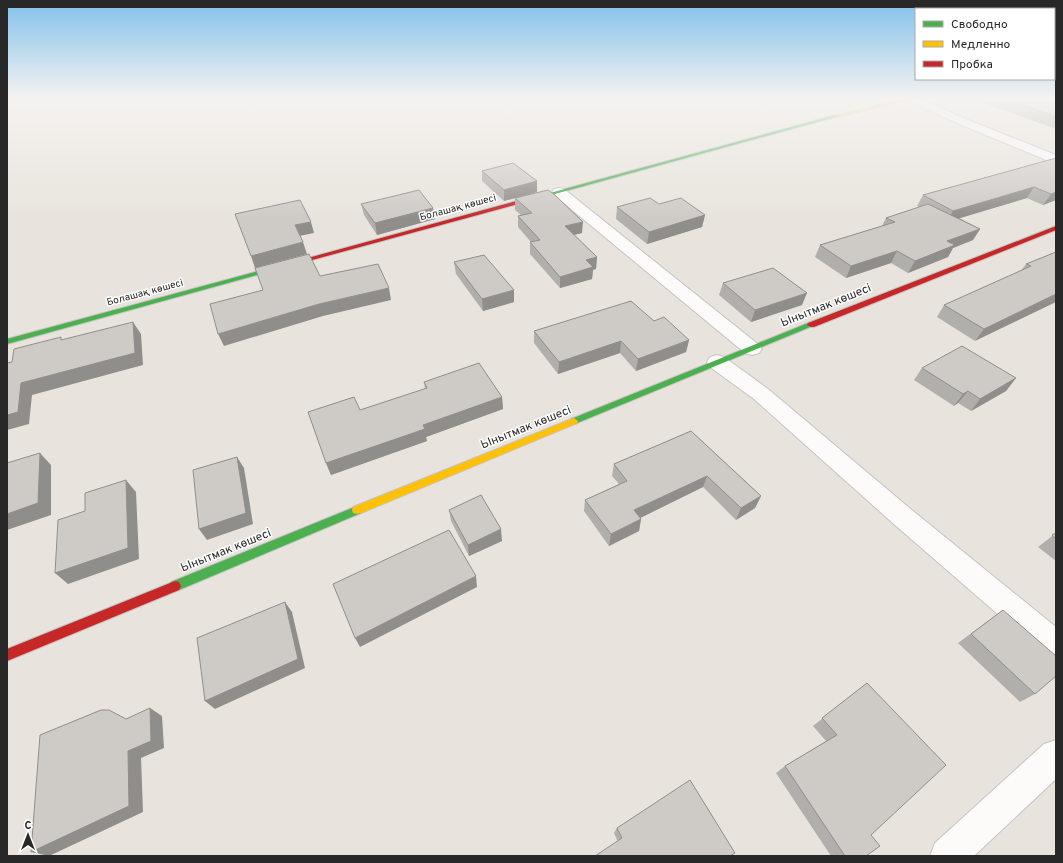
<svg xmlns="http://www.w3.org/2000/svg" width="1063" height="863" font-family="Overpass,sans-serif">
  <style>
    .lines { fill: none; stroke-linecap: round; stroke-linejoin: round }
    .street-casing { stroke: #c5c3c3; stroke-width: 2 }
    .fast-casing { stroke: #c5c3c3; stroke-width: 2 }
    .slow-casing { stroke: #c5c3c3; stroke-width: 2 }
    .jam-casing { stroke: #c5c3c3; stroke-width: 2 }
    .street { fill: #fcfbfa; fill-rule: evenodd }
    .fast { fill: #4caf50; fill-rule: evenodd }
    .slow { fill: #ffc107; fill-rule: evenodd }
    .jam { fill: #c62828; fill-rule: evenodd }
    .wall { fill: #b1afab }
    .shaded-wall { fill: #908e8b }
    .building { fill: #cecbc7; stroke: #908e8b }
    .labels { text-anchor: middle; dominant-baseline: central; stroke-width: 3; stroke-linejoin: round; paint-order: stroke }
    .far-street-label { font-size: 10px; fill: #282828; stroke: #fff }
    .street-label { font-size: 12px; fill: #282828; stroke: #fff }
  </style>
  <rect width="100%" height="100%" fill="#e8e4dd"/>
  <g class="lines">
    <defs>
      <path id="street" d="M920 98 958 116 1056 155V164L950 120 909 101 908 99Z
        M559 188 564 189 759 345 762 349 759 353 752 355 745 353 554 195 552 192 554 189Z
        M717 355 724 357 768 389 913 511 1056 627V660L1046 656 895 525 754 399 710 367 707 362 710 357Z
        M1056 740V779L974 856H930L935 843 1044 744Z"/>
      <path id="fast" d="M835 115 839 116 522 203 517 202Z
        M266 269 269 271 268 272 7 344V339Z
        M808 323H811L815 325 577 423 574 424 570 421 571 419Z
        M357 506 361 507 362 510 361 513 179 590 175 591 171 590 169 586 171 582Z"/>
      <path id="slow" d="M908 98H917L837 117 835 116Z
        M574 418 578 421 577 423 361 513 357 514 353 513 352 510 353 507Z"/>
      <path id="jam" d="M520 200 522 201V203L268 272H264L263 271 264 270Z
        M1056 226V230L814 327H811L807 325 808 323Z
        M175 581 179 582 181 586 179 590 7 661V649Z"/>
    </defs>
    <!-- street casing -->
    <use href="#street" class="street-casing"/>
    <!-- fast casing -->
    <use href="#fast" class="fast-casing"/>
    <!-- slow casing -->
    <use href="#slow" class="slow-casing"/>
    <!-- jam casing -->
    <use href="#jam" class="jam-casing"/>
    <!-- street -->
    <use href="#street" class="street"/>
    <!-- fast -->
    <use href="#fast" class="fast"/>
    <!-- slow -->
    <use href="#slow" class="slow"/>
    <!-- jam -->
    <use href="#jam" class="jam"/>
  </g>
  <!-- wall -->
  <path class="wall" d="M986 98H1056V129L984 103Z
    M1056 158V200L1043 205 1027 198 959 218 980 229 973 240 953 248 948 257 908 273 891 263 846 278 815 257 820 245 882 226 886 218 919 207 917 206 923 195Z
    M482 171 537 181V192L504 201 482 181Z
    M515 198 582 233 574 235 597 257 596 269 593 270 592 279 560 288 530 254V242H531L518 227V216L521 215 515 210Z
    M361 204 433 208 435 219 377 235 364 215Z
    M659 204 705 215 702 227 647 244 616 219 617 207Z
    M1056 252 975 341 937 317 944 305 1021 271 1026 264Z
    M454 262 514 290V302L483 311 456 274Z
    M723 283 802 305 751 322 719 295Z
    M654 321 689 340 686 352 636 371 620 353 558 374 534 343V331Z
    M922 368 1016 378 1006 391 971 411 958 403 954 406 914 380Z
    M424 382 502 397 503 409 426 437 427 441 331 475 326 463 360 410 425 389Z
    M691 431 761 496 755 508 736 520 703 487 640 518 641 519 639 531 609 546 584 511 585 500 619 484 612 476 614 464Z
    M449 510 502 541 469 556 451 521Z
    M1056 533V561L1038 547Z
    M1003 610 1035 694 1020 702 958 643Z
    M867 683 871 835 866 856H831L776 773 785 766 826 741 813 726Z
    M617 828 730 856 617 840 614 833Z"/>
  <!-- shaded-wall -->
  <path class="shaded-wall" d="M537 181V192L504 201V190Z
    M1034 187 1027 198 947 222 953 211Z
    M1056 192V200L1043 205 1051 194Z
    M433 208 435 219 377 235 375 223Z
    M705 215 702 227 647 244 649 232Z
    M311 222 314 233 299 236 295 225Z
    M583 222 582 233 564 237 565 226Z
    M980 229 973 240 953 248 948 257 908 273 915 261 947 241Z
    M303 242 307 254 255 268 251 256Z
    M897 251 891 263 846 278 851 266Z
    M597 257 596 269 593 270 592 279 560 288V277L586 260Z
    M389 288 391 300 323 316 224 346 218 334 319 304Z
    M514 290V302L483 311 482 299Z
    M807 293 802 305 751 322 755 310Z
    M1056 294V302L975 341 984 329Z
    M133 322 141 334 143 365 32 395 29 424 7 430V415L21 383Z
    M689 340 686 352 636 371 638 359Z
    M621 341 620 353 558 374 559 362Z
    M1016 378 1006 391 971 411 980 399Z
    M968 391 958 403 954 406 963 394Z
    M502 397 503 409 426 437 427 441 331 475 326 463 423 425Z
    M40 453 51 465V515L7 530V514Z
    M237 457 244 468 253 524 207 540 199 529Z
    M707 476 703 487 632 522 634 510Z
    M126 480 136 492 139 559 68 584 55 573Z
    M761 496 755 508 736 520 741 508Z
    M641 519 639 531 609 546 611 534Z
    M501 529 502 541 469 556 468 545Z
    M476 576 477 587 360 647 355 638Z
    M285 602 292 612 305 668 215 709 205 701Z
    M150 708 162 716 164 748 141 758 143 812 49 856 31 852 128 751Z"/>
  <!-- building -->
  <path class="building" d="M1004 98H1056V117Z
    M1056 158V192L1051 194 1034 187 953 211 923 195Z
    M513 163 537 181 504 190 482 171Z
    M419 190 433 208 375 223 361 204Z
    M548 190 555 195 583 222 565 226 597 257 586 260 593 267 560 277 530 242 540 240 518 216 532 213 515 198Z
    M650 198 659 204 681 198 705 215 649 232 617 207Z
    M300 200 311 222 295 225 303 242 251 256 235 214Z
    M928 204 980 229 947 241 955 245 915 261 897 251 851 266 820 245 895 222 886 218Z
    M1056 252V294L984 329 944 305 1031 266 1026 264Z
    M309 254 320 276 378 264 389 288 319 304 218 334 210 304 263 290 255 268Z
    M484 255 514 290 482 299 454 262Z
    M773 268 807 293 755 310 723 283Z
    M631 301 654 321 664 317 689 340 638 359 621 341 559 362 534 331Z
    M133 322 135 353 21 383 18 412 7 415V363L12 362 14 349 61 337V340Z
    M962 346 1016 378 980 399 968 391 963 394 922 368Z
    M479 363 502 397 423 425 425 429 326 463 308 412 354 397 360 410 427 388 424 382Z
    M691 431 761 496 741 508 707 476 634 510 641 519 611 534 585 500 627 481 614 464Z
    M40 453 38 503 7 514V463Z
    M237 457 246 513 199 529 193 470Z
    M126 480 128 548 55 573 58 520 85 511V493Z
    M481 495 501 529 468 545 449 510Z
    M449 530 476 576 355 638 333 584Z
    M1056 533V539L1052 535Z
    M285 602 298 659 205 701 197 638Z
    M1003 610 1056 656V676L1035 694 971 634Z
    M867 683 946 765 871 835 880 846 866 856H845L785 766 837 735 822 718Z
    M150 708 151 741 128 751 129 806 31 852 40 735 101 710H109L126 719Z
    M690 780 735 853 730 856H595L622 838 617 828Z"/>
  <!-- sky -->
  <linearGradient id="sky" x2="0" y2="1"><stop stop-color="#83c0eb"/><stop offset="0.45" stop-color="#f5f3f0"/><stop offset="1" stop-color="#f5f3f0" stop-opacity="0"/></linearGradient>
  <rect width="1063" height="219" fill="url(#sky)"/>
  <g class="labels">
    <!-- far-street labels -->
    <g class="far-street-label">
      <text transform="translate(458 208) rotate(-15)">Болашақ көшесі</text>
      <text transform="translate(145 293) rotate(-15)">Болашақ көшесі</text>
    </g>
    <!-- street labels -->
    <g class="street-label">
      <text transform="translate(826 306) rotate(-22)">Ынытмак көшесі</text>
      <text transform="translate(526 428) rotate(-22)">Ынытмак көшесі</text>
      <text transform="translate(226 551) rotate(-22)">Ынытмак көшесі</text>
    </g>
  </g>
  <!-- border -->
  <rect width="1063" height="863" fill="none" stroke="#282828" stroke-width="16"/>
  <!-- legend -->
  <rect x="915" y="8" width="140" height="72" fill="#ffffff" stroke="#a9a9a9"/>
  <rect x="923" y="21" width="20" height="6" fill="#4caf50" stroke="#a9a9a9"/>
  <text x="951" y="28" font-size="12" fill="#282828">Свободно</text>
  <rect x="923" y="41" width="20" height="6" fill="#ffc107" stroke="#a9a9a9"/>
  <text x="951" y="48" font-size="12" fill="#282828">Медленно</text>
  <rect x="923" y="61" width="20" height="6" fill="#c62828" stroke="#a9a9a9"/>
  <text x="951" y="68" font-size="12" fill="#282828">Пробка</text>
  <!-- north arrow -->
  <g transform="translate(28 835)" stroke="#ffffff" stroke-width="3" paint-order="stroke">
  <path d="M0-3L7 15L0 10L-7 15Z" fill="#282828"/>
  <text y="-6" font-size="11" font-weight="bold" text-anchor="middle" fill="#282828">С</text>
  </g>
</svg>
